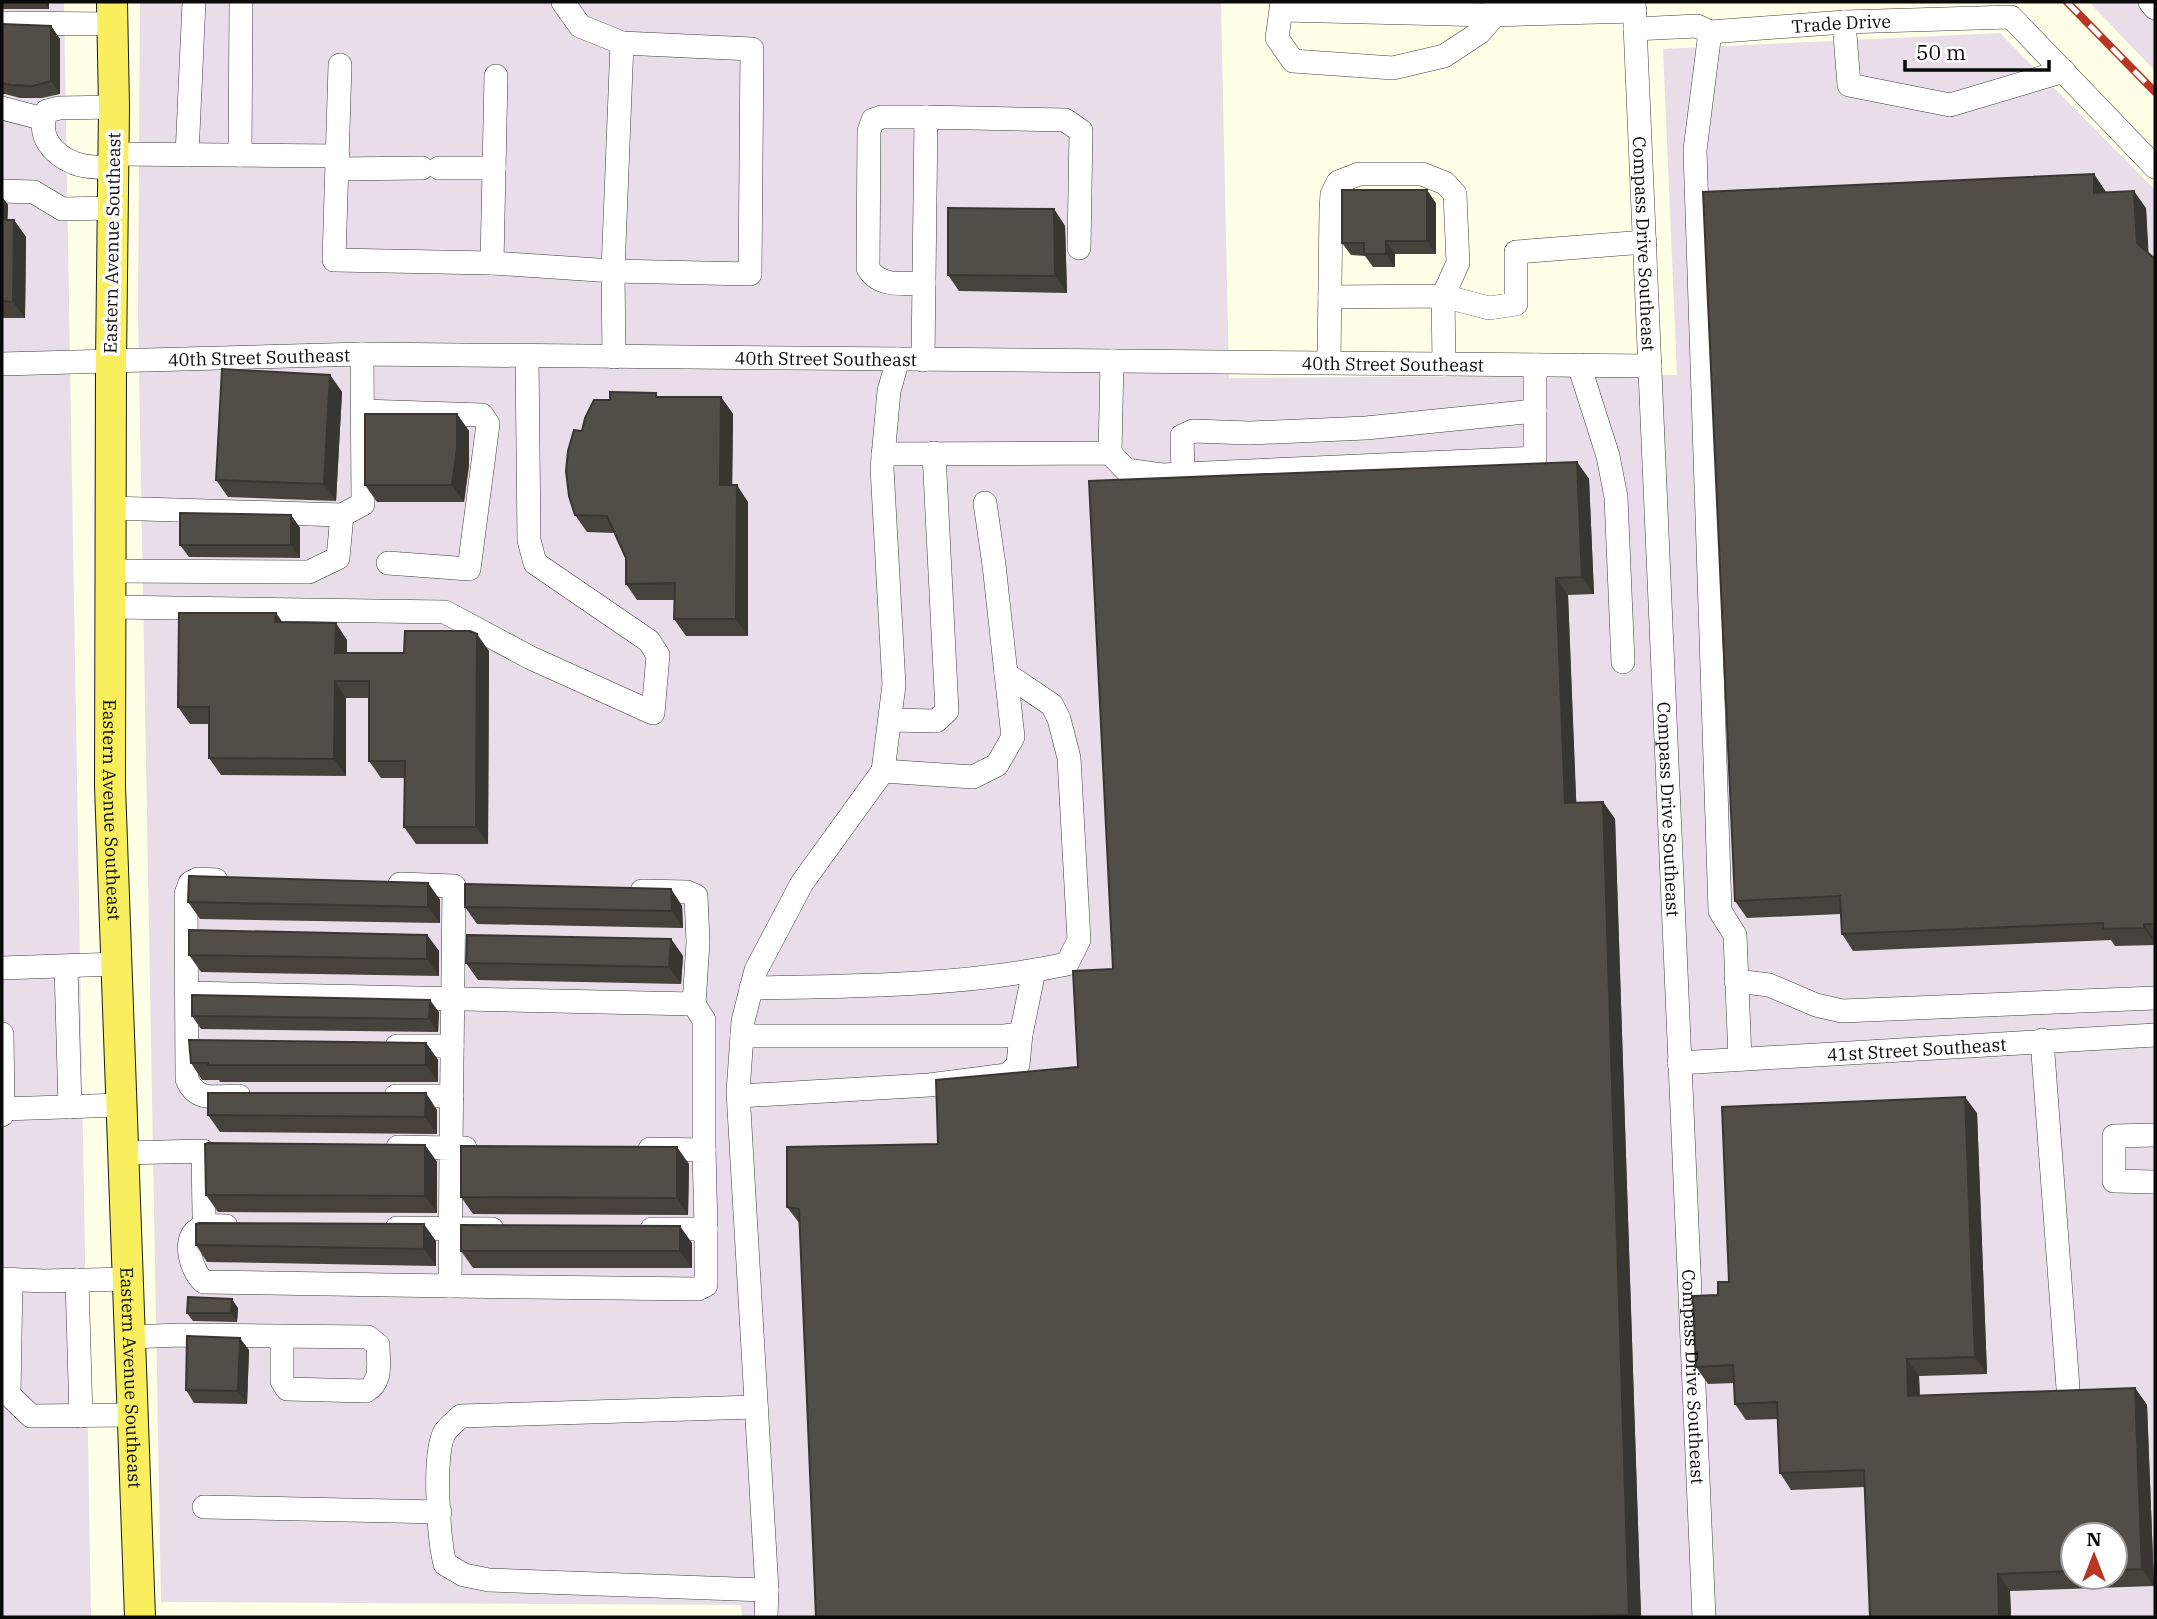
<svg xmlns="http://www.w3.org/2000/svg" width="2157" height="1619" font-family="'IBM Plex Serif',serif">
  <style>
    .industrial { fill: #e9dde9; fill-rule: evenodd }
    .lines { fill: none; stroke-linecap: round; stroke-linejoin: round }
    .minor-casing { stroke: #3d3d3d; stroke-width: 24 }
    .major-casing { stroke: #1b1b1b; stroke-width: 32 }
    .minor { stroke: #fff; stroke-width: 23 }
    .major { stroke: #f9ee5d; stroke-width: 30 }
    .rail-casing { stroke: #b83623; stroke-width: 8 }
    .rail { stroke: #fff; stroke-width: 5; stroke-dasharray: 16; stroke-linecap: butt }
    .wall { fill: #47423c; fill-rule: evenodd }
    .shaded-wall { fill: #393631 }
    .building { fill: #524d46; stroke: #393631; stroke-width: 2 }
    .labels { text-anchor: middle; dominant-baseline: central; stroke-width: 7; stroke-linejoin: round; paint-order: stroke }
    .street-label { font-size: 18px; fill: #0a0a0a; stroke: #fff }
  </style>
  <rect width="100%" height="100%" fill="#fffee7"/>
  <!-- industrial -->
  <path class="industrial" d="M2 2H64L91 1617H2Z
    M140 2H1221L1229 378 1677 375 1663 49 2000 33 2155 190V1617H742L741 1605 161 1602 138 314ZM2073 1535H2115V1577H2073Z
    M2089 2H2155V71Z"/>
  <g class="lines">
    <defs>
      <g id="minor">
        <path d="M563 2 580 26 622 43 613 271 750 274 752 49 622 43"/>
        <path d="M1282 2 1277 38 1293 61 1393 68 1444 56 1479 33 1495 15V4"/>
        <path id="s1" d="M1634 2 1704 1617"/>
        <path d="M2150 2 2155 8"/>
        <path d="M1282 10 1490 15 1635 11"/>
        <path d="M1844 22 1849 85 1950 105 2064 71"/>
        <path d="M2 23 113 24"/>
        <path id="s2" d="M1635 29 1697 26 1710 32 1844 22 2011 17 2155 167"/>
        <path d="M1710 32 1695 150 1720 911 1735 935 1740 1059"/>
        <path d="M340 65 334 260 492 263 613 271 614 357"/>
        <path d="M2 108 44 119"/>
        <path d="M113 154 338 156"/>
        <path d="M187 155 194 2"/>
        <path d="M240 155 241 2"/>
        <path d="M113 168C101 167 85 168 74 163 52 154 36 135 47 111L59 108 114 107"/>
        <path d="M439 168H494"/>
        <path d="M338 169 422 168"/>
        <path d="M2 191 34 192 62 209 113 208"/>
        <path d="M492 263 496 76"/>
        <path d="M924 283C904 283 879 288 868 268L869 131 873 120 882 117H926"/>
        <path d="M1330 297 1443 296 1489 308 1516 304V252L1645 242"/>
        <path d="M923 360 926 117 1065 120 1081 131 1079 248"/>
        <path d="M1329 362 1331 209 1332 194 1338 182 1359 174H1422L1445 183 1455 194 1458 263 1443 296 1444 364"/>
        <path id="s3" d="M2 364 362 354 1650 366"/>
        <path d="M1579 365 1608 456 1616 497 1623 662"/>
        <path d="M363 411 482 415 488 424 469 569 388 563"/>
        <path d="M1110 453 1112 361"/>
        <path d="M883 454 1110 453 1126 470 1162 475 1535 458V365"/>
        <path d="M1183 474 1182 436 1193 431 1250 433 1366 428 1535 411"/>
        <path d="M111 508 342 515 363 504 362 354"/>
        <path d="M111 571 309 572 338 558 342 515"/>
        <path d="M112 607 445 612 531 658 653 713 658 655 649 641 535 563 529 540 527 356"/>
        <path d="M890 720 936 721 947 711 934 453"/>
        <path d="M883 771 894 685 882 468 889 391 898 359"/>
        <path d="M216 880 198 879 190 883 186 894 187 1079C196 1103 218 1096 239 1096"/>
        <path d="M400 884 454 886 451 1148H465"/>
        <path d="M66 967 70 1107"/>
        <path d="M2 968 116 964"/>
        <path d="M1736 981 1769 985 1816 1005 1842 1011 2155 998"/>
        <path d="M751 988C857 986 964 986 1067 964L1079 940 1069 758 1059 719 1052 705 1006 674"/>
        <path d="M187 993 694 1004 698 942 696 896 687 892 642 891"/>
        <path d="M694 1004 704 1020V1150"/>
        <path d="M2 1034 3 1109"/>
        <path d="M742 1036H1004L1021 1034 1034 971"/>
        <path d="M2042 1040 2068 1388"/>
        <path d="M397 1046H452"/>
        <path id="s4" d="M1679 1063 2155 1035"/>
        <path d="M396 1096H452"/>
        <path d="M739 1096 929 1085 1007 1075 1018 1065 1021 1034"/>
        <path d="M2 1115 3 1109 121 1105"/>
        <path d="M2155 1135 2114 1136V1181L2155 1182"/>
        <path d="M650 1149 704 1150 706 1229"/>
        <path d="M123 1153 203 1151 204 1214"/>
        <path d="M226 1226C217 1226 205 1224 197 1230 182 1240 192 1273 204 1282L450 1286 451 1148 398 1147"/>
        <path d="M397 1228 492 1229"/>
        <path d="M2 1279 44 1281 128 1279"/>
        <path d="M11 1280 9 1395 31 1416 132 1415"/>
        <path d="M77 1280 81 1416"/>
        <path d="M450 1286 698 1289 706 1285V1229H652"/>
        <path d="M131 1337 180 1335 368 1337 378 1345C378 1363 383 1381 366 1391L287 1389 282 1381V1337"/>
        <path d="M756 1407 461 1416C456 1421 449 1426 445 1432 432 1452 439 1540 445 1564L464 1575 489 1580 767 1590"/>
        <path d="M204 1507 440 1512"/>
        <path d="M766 1617 767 1590 738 1092 743 1021 756 970 802 883 883 771 973 777 997 765 1013 737 994 565 985 503"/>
      </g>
      <g id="major">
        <path id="s5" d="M112 2 114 107 111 362 110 786 140 1617"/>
      </g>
    </defs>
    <!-- minor casing -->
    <use href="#minor" class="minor-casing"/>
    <!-- major casing -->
    <use href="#major" class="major-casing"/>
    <!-- minor -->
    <use href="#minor" class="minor"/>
    <!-- major -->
    <use href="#major" class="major"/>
    <defs>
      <path id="rail" d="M2067 2 2155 92"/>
    </defs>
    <!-- rail casing -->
    <use href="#rail" class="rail-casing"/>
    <!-- rail -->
    <use href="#rail" class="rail"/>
  </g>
  <!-- wall -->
  <path class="wall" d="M2 2H49V9H2Z
    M2 24 51 26 60 39V94L42 98H20L5 94 2 95Z
    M2094 174 2106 192 2146 208 2148 253 2155 259V945L2115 946 2111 940 1853 951 1842 934 1841 914 1747 918 1735 901Z
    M2 197 8 205 7 220H14L26 237 25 318H2Z
    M1436 203V254H1395V267H1373L1365 256 1351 255 1342 243Z
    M1054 209 1065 226 1067 293 959 291 948 275Z
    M330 375 342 392 336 501 228 497 216 480Z
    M659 397H721L733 414 732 485 748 502V636H686L674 619V600H637L626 584V558L614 533 587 532 575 515 582 431Z
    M457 414 469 431V465L464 502H377L365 485Z
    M1577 462 1589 479 1594 594 1568 595 1576 803 1603 802 1615 819 1641 1617H816L800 1224 787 1207 938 1144 1078 1067Z
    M291 515 300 528V558L189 557 180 545Z
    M276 613 282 622 347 640V653H404L489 651 488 844H416L404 827 405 778H381L369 761V698H346V776L221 775 209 758V724H190L178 707Z
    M428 883 440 900V923L200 919 188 902Z
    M671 889 682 906 683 928 477 924 465 907Z
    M427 935 439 951V976L201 972 189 955Z
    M671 939 683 956 681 984 478 980 466 963Z
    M439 1012 438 1032 201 1029 192 1016Z
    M426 1043 438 1060V1082H220L219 1080H202L191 1063Z
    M437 1110V1134L220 1132 208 1115Z
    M1977 1113 1987 1374 1919 1376 1920 1396 2135 1388 2147 1405 2154 1586 2010 1591 2011 1617H1870L1865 1487 1791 1490 1780 1473 1778 1419 1746 1420 1735 1404 1734 1383 1708 1384 1696 1367 1718 1295 1729 1282ZM2073 1535H2115V1577H2073Z
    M425 1145 437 1162V1213L218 1212 206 1195Z
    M689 1164 688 1215 473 1214 461 1197Z
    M436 1241V1266L207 1262 196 1245Z
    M692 1243V1268H473L461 1251Z
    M238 1308 237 1322 193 1321 187 1313Z
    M249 1350 247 1404 194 1403 186 1390Z"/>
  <!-- shaded-wall -->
  <path class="shaded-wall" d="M44 2H49V9Z
    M51 26 60 39V94L51 81Z
    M2094 174 2105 191 2106 209 2094 193Z
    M1427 190 1436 203V254L1427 241Z
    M2134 191 2146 208 2149 260 2137 243Z
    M2 197 8 205 7 237 2 229Z
    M1054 209 1065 226 1067 293 1055 276Z
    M14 220 26 237 25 318 13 302Z
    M1386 241 1395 254V267L1386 254Z
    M330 375 342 392 336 501 324 484Z
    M721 397 733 414 732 502 720 485Z
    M457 414 469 431V465L464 502 452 485Z
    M1577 462 1589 479 1594 594 1582 577Z
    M737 485 748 502V636L736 619Z
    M291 515 300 528V558L291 545Z
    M1556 578 1568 595 1577 820 1565 803Z
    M276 613 288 630 275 622Z
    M336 623 347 640V670L335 653Z
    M477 634 489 651 488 844 476 827Z
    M335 681 346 698V776L334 759Z
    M1603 802 1615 819 1641 1617H1631L1629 1615Z
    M428 883 440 900V923L428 907Z
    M671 889 682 906 683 928 672 911Z
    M2144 924 2155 940V944L2144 928Z
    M427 935 439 951V976L427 959Z
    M671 939 683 956 681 984 669 967Z
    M430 1000 439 1012 438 1032 429 1019Z
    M426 1043 438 1060V1082L426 1065Z
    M426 1093 437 1110V1134L425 1117Z
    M1965 1097 1977 1113 1987 1374 1975 1357Z
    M425 1145 437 1162V1213L425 1196Z
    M677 1147 689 1164 688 1215 677 1198Z
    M424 1224 436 1241V1266L424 1249Z
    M680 1226 692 1243V1268L680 1251Z
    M232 1299 238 1308 237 1322 231 1313Z
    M240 1338 249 1350 247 1404 238 1391Z
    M1907 1359 1919 1376 1920 1413 1908 1396Z
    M2135 1388 2147 1405 2154 1586 2142 1569Z
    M1998 1574 2010 1591 2011 1617H1999Z"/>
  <!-- building -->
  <path class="building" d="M2 24 51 26V81L33 86 11 85 2 83Z
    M2094 174V193L2134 191 2137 243 2155 259V924H2144V928L2103 929V923L1842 934 1840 896 1735 901 1703 192Z
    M1342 190H1427V241H1386V254H1364V243H1342Z
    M948 208 1054 209 1055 276 948 275Z
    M2 220H14L13 302 2 301Z
    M222 369 330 375 324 484 216 480Z
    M610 392 656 393V397H721L720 485H737L736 619H674L675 583 626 584V558L607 516 575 515 569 496 566 471 568 451 574 430 582 431 585 418 594 400H610Z
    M365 414H457V448L452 485H365Z
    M1577 462 1582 577 1556 578 1565 803 1603 802 1629 1615 1563 1617H816L799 1209 787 1207V1147L938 1144 936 1080 1078 1067 1073 971 1113 969 1089 481Z
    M180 513 291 515V545H180Z
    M179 613H276L275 622 336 623 335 653H404L405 631H470L477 634 476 827H404L405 761H369V681H335L334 759 209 758V707H178Z
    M189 876 428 883V907L188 902Z
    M465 884 671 889 672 911 465 907Z
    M189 930 427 935V959L189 955Z
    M467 935 671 939 669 967 466 963Z
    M192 995 430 1000 429 1019 192 1016Z
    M189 1040 426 1043V1065H208V1063H191Z
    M208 1093H426L425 1117 208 1115Z
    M1965 1097 1975 1357 1907 1359 1908 1396 2135 1388 2142 1569 2115 1570V1535H2073V1571L1998 1574 1999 1617H1870L1864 1470 1780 1473 1777 1402 1735 1404 1733 1365 1696 1367 1693 1296 1718 1295V1282H1729L1722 1107Z
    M208 1143 425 1145V1196L206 1195 205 1144Z
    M461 1146 677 1147V1198L461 1197Z
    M199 1223 424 1224V1249L196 1245V1224Z
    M461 1225 680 1226V1251H461Z
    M188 1297 232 1299 231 1313H187Z
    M187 1336 240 1338 238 1391 186 1390Z"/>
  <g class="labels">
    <!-- street labels -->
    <g class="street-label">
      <text stroke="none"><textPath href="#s2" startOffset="208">Trade Drive</textPath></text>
      <text transform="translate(112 243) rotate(-89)">Eastern Avenue Southeast</text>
      <text stroke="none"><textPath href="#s1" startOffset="242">Compass Drive Southeast</textPath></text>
      <text stroke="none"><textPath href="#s3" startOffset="257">40th Street Southeast</textPath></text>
      <text stroke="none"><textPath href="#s3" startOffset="824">40th Street Southeast</textPath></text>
      <text stroke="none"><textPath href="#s3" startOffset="1391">40th Street Southeast</textPath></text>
      <text stroke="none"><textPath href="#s5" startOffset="808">Eastern Avenue Southeast</textPath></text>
      <text stroke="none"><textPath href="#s1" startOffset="808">Compass Drive Southeast</textPath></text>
      <text stroke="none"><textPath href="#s4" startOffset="238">41st Street Southeast</textPath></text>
      <text stroke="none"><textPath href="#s5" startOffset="1376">Eastern Avenue Southeast</textPath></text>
      <text stroke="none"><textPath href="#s1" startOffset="1376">Compass Drive Southeast</textPath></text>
    </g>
  </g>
  <!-- border -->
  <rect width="2157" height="1619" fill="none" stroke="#0a0a0a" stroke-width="7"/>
  <!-- north arrow -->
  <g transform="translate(2094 1556)"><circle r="33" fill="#ffffff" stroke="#9d9d9d" stroke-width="2"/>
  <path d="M0-5L12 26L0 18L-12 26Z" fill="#b83623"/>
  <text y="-10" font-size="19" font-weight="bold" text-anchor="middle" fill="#0a0a0a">N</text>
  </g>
  <!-- scale -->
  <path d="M1905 60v10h144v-10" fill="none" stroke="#0a0a0a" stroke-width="3.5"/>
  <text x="1916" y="60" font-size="21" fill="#0a0a0a" stroke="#ffffff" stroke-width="5" paint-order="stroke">50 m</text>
</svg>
